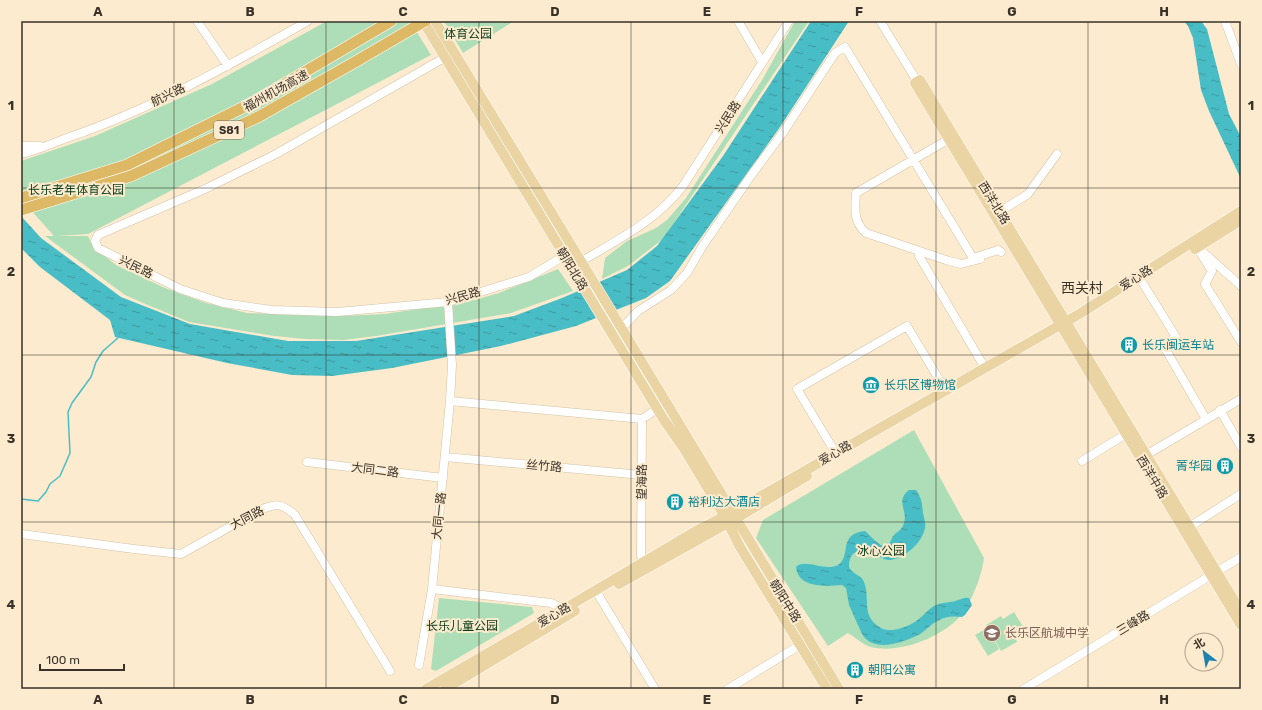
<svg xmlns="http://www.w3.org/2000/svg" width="1262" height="710" font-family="Rubik,'Noto Sans SC',sans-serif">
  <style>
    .green { fill: #aedeb7 }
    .water { fill: url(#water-ripples) }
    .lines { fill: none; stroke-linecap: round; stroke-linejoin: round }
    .stream { stroke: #49bdc5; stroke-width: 1.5 }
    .minor-casing { stroke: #d3c2a7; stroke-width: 9 }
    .major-casing { stroke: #fff; stroke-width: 11 }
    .highway-casing { stroke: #fff; stroke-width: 12 }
    .minor { stroke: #fff; stroke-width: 8 }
    .major { stroke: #ebd4a3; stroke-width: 10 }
    .highway { stroke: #ddb865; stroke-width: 11 }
    .highway-bridge-casing { stroke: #fff; stroke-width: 12; stroke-linecap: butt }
    .highway-bridge { stroke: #ddb865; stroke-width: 11 }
    .grid { fill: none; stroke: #393228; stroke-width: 1; stroke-opacity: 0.55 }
    .labels { text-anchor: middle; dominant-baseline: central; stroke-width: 4; stroke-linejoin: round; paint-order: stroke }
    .shield { fill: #fdebcf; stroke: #746a5a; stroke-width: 1 }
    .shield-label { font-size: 11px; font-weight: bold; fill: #393228 }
    .park-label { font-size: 12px; fill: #073c19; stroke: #fdebcf }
    .street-label { font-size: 12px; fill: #393228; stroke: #fdebcf }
    .culture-label { font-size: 12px; fill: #0d838f; stroke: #fdebcf; text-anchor: start }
    .education-label { font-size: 12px; fill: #785e54; stroke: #fdebcf; text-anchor: start }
    .quarter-label { font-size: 14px; fill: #393228; stroke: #fdebcf }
    .neatline { fill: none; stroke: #393228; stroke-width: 1.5 }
    .grid-label { font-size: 13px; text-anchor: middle; font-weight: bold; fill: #393228 }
  </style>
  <defs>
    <pattern id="water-ripples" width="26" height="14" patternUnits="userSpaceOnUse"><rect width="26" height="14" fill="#49bdc5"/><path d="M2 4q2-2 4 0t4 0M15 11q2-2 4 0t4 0" fill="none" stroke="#3e9aa0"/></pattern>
  </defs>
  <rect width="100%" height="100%" fill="#fdebcf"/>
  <!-- green -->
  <path class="green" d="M327 21H410L431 55 88 234 58 236H88L93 247 116 265 165 288 206 303 247 313 343 316 385 314 431 307 456 305 499 293 558 269 573 291 511 313 376 336 344 340 305 339 274 336 189 322 143 303 125 295 45 236H54L21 199V161L95 136 212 84Z
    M444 21H514L463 53Z
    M795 21H809L663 239 628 266 602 279 605 258 627 241 656 228 667 220 686 198 762 80Z
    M914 430 984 558C982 574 975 592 967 607 952 634 901 655 871 647 863 645 855 637 848 633L828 646 756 538 763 520Z
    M439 598 532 607 534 613 436 671 431 669Z
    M1014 612 1027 633 1016 639 1017 642 1001 651 986 625 1001 616 1003 619Z
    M987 628 999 649 988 656 975 635Z"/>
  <!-- water -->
  <path class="water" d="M811 21H849L780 127 670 281 646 298 576 326 501 346 392 368 332 376 292 375 227 363 115 337 110 320 40 267 21 248V216L41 238 121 297 190 324 288 341H356L514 316 562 298 627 270 657 246 723 156Z
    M1184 21H1201L1207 29 1229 114 1241 137V179L1209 111 1201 90 1193 38 1188 26Z
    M909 490H916C922 499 922 503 923 513 924 518 926 523 925 528 922 543 906 557 891 560 883 561 879 555 873 552 864 548 853 550 850 559 849 563 848 567 851 570 855 575 860 575 863 580 872 598 859 615 881 628 889 633 905 628 913 623 921 619 926 611 934 606 941 602 948 603 955 601 961 600 963 597 969 598L972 605 965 615 962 617C953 616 945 616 938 621 930 624 925 632 918 635 902 643 873 653 862 634L849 605 846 588 842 585C827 586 798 589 796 567 804 558 825 572 838 565 852 556 837 534 865 531 871 536 876 543 883 546L889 544C891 541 892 537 894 535 898 531 902 530 904 523 908 510 895 501 909 490Z"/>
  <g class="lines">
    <!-- stream -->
    <path class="stream" d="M21 499 38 501 46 492 50 484 60 476 70 453 68 412 72 403 91 377 96 362 103 351 119 337"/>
    <defs>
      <path id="minor" d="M197 21 228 66
        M738 21 762 62
        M880 21 917 81
        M1225 21 1241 64
        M444 58 276 154 205 189 98 235 95 241 98 248 180 289 223 303 272 310 337 312 448 302 529 277 564 256
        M949 139 856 193C855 208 853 222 866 233L949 261 961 264 980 259
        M21 146H40
        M21 154C37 151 52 143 67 138 152 109 230 65 308 21
        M999 212 1028 194 1057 154
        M1194 243 1212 271 1205 284 1241 342
        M1204 253 1241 286
        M919 256 985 368
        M582 261C619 239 656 221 683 186L789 21
        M1142 282 1176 337 1163 345 1206 419
        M622 328 638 311 671 290 687 273 702 247 750 177 784 131 835 53 845 47 973 258 998 250 1001 252
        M450 401 642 419
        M1220 410 1241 447
        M835 452 797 389 907 326 946 391
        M1146 455 1241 399
        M445 457 642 475
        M1082 461 1131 431
        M307 462 443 478
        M1189 527 1241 494
        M21 534 134 549 181 554 260 510C277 503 281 503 295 515L390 671
        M644 561 641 556 642 419 657 409
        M432 589 551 603 564 609
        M599 596 655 689
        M419 665 432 589 450 401 452 365 448 302
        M728 689 800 645
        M1024 689 1241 557"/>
      <path id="major" d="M423 21 664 420 683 447 724 515 740 547 827 689
        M435 21C571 243 704 466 839 689
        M1195 249 1241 220
        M619 584 737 518 807 476
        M1241 612 920 80 915 83 1241 625
        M426 689 564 609 696 531 733 512 1081 313 1241 211
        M445 689 575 611"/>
      <path id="highway" d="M21 198 127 165 252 103 391 21"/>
    </defs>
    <!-- minor casing -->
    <use href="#minor" class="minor-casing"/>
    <!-- major casing -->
    <use href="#major" class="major-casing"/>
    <!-- highway casing -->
    <use href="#highway" class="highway-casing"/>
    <!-- minor -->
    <use href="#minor" class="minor"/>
    <!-- major -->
    <use href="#major" class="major"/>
    <!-- highway -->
    <use href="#highway" class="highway"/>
    <defs>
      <path id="highway-bridge" d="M21 210 131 176 258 117 355 62 425 21"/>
    </defs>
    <!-- highway-bridge casing -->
    <use href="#highway-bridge" class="highway-bridge-casing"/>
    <!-- highway-bridge -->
    <use href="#highway-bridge" class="highway-bridge"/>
  </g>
  <!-- grid -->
  <path class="grid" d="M174 21V689M326 21V689M479 21V689M631 21V689M783 21V689M936 21V689M1088 21V689M21 188H1241M21 355H1241M21 522H1241"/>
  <!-- icons -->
  <defs>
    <symbol id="building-disc" viewBox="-11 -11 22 22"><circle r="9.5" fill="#0f9aa8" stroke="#fdebcf"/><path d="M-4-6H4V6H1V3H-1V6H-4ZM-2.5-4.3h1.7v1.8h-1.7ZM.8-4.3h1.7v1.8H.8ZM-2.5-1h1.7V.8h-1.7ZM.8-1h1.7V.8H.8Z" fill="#fff"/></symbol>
    <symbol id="museum-disc" viewBox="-11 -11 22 22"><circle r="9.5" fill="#0f9aa8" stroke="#fdebcf"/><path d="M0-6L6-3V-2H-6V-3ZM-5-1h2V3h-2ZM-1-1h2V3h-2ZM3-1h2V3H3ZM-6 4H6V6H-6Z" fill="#fff"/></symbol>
    <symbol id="school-disc" viewBox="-11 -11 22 22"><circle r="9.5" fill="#8d6e63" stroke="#fdebcf"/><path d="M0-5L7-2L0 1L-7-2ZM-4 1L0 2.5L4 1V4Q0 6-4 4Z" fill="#fff"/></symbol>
  </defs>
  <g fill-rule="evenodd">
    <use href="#building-disc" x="1119" y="335" width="20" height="20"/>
    <use href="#museum-disc" x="861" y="375" width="20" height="20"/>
    <use href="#building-disc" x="1215" y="456" width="20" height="20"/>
    <use href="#building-disc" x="665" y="492" width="20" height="20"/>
    <use href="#school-disc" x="982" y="623" width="20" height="20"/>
    <use href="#building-disc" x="845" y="660" width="20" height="20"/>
  </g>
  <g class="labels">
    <!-- shield labels -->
    <rect class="shield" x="214" y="121" width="30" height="18" rx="3"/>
    <g class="shield-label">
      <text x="229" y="130">S81</text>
    </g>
    <!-- park labels -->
    <g class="park-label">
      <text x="468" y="34">体育公园</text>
      <text x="76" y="190">长乐老年体育公园</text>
      <text x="881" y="551">冰心公园</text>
      <text x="462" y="626">长乐儿童公园</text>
    </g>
    <!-- street labels -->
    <g class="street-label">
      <text transform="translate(276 91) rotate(-29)">福州机场高速</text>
      <text transform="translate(168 95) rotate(-26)">航兴路</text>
      <text transform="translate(728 117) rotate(-57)">兴民路</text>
      <text transform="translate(994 203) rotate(58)">西洋北路</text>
      <text transform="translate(136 267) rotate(26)">兴民路</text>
      <text transform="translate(572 269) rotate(59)">朝阳北路</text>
      <text transform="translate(1136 278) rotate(-32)">爱心路</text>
      <text transform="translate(463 296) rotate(-15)">兴民路</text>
      <text transform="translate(835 453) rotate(-30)">爱心路</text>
      <text transform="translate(544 466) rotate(5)">丝竹路</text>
      <text transform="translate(375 470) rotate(7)">大同二路</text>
      <text transform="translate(1152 477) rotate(59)">西洋中路</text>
      <text transform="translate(642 482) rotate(-89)">望海路</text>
      <text transform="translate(439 516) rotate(-84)">大同一路</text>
      <text transform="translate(247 518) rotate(-28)">大同路</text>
      <text transform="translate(785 601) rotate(58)">朝阳中路</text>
      <text transform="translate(554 615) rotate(-30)">爱心路</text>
      <text transform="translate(1133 623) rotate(-31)">三峰路</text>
    </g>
    <!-- culture labels -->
    <g class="culture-label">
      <text x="1142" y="345">长乐闽运车站</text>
      <text x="884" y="385">长乐区博物馆</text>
      <text x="1212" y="466" text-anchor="end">菁华园</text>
      <text x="688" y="502">裕利达大酒店</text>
      <text x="868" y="670">朝阳公寓</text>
    </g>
    <!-- education labels -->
    <g class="education-label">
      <text x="1005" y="633">长乐区航城中学</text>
    </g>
    <!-- quarter labels -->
    <g class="quarter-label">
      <text x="1082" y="288">西关村</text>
    </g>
  </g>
  <!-- border -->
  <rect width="1262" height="710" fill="none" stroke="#fdebcf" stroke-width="44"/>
  <!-- north arrow -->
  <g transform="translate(1204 652) rotate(329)"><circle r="19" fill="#fdebcf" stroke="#afa18c"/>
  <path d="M0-3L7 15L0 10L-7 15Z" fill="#1e82ac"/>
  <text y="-6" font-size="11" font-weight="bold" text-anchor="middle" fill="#393228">北</text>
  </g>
  <!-- scale -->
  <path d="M40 664v6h84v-6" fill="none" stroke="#393228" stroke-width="2"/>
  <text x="46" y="664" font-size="12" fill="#393228" stroke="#fdebcf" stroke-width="3" paint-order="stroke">100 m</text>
  <rect x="22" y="22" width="1218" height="666" class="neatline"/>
  <g class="grid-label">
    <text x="98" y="16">A</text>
    <text x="250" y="16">B</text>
    <text x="403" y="16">C</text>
    <text x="555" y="16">D</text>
    <text x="707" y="16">E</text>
    <text x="859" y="16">F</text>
    <text x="1012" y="16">G</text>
    <text x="1164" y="16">H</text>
    <text x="11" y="110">1</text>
    <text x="1251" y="110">1</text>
    <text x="11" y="276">2</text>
    <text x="1251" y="276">2</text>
    <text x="11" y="443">3</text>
    <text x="1251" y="443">3</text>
    <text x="11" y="609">4</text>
    <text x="1251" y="609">4</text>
    <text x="98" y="704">A</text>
    <text x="250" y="704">B</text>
    <text x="403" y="704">C</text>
    <text x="555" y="704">D</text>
    <text x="707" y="704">E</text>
    <text x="859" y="704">F</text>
    <text x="1012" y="704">G</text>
    <text x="1164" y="704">H</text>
  </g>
</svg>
